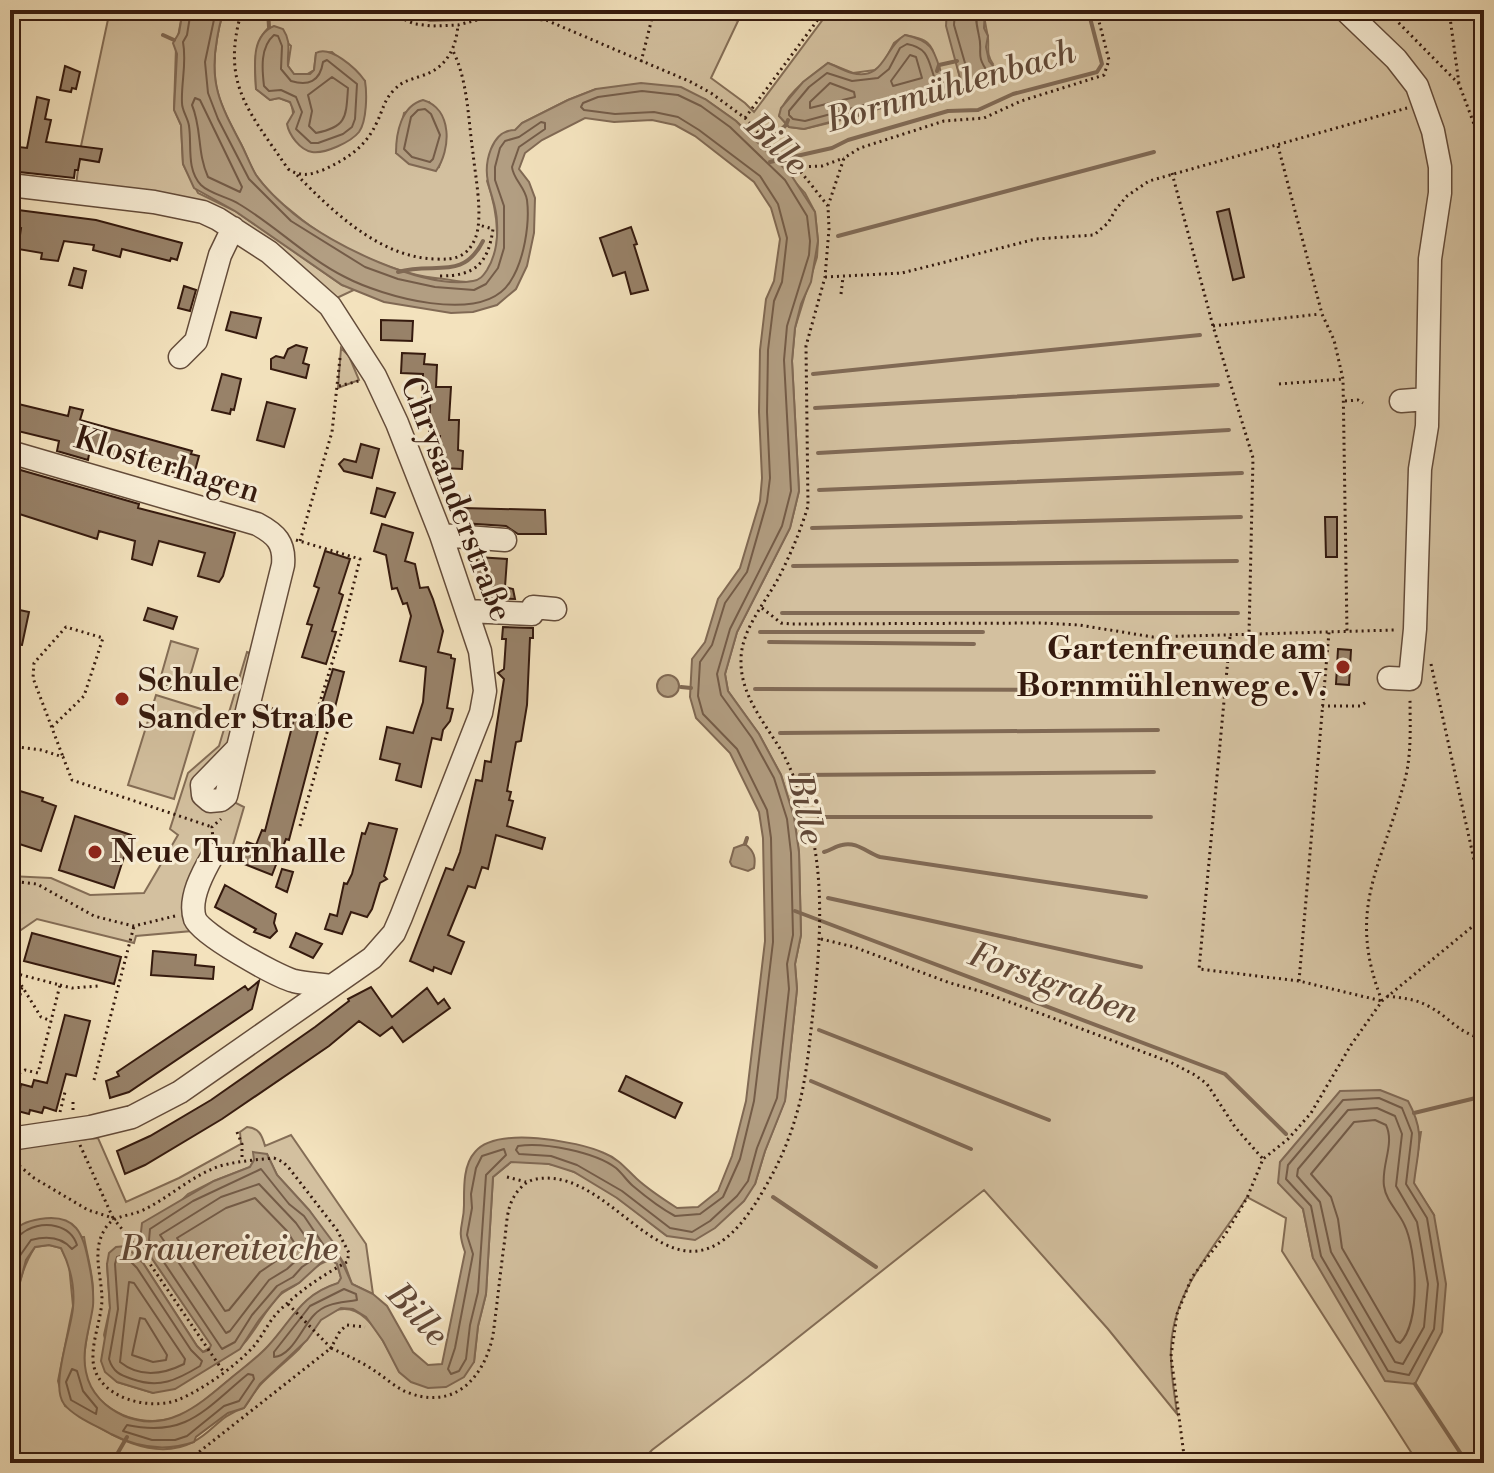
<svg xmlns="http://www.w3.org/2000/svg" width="1494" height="1473" font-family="'Libre Bodoni',serif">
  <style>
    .green { fill: #d3c09f; stroke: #846d56; stroke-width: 2; fill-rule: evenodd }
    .water { fill: #b29e82; stroke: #806954; stroke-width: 2 }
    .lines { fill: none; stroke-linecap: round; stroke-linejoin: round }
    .shore { stroke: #745c48; stroke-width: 2 }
    .stream { stroke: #806954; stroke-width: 4 }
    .building { fill: #988269; stroke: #351a0e; stroke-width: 2 }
    .minor-casing { stroke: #644c3a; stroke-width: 25 }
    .path { stroke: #351a0e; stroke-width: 3; stroke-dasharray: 2 4; stroke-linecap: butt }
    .minor { stroke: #f7ecd4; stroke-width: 22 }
    .poi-dot { fill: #8f2418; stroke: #f7ecd4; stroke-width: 3 }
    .labels { text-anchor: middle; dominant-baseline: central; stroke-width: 6; stroke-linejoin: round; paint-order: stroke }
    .street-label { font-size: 32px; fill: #351a0e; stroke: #f7ecd4 }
    .poi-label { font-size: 32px; font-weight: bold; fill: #351a0e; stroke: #f7ecd4; text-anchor: start }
    .water-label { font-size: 34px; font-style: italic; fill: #614837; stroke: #f7ecd4 }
  </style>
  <rect width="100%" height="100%" fill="#f3e2bd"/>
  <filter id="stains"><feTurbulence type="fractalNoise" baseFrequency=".0025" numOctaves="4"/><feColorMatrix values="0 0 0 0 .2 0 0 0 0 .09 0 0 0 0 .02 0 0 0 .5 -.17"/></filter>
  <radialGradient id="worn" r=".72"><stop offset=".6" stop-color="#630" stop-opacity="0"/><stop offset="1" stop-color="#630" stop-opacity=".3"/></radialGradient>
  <!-- green -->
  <path class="green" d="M110 10H183L176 47 174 109 181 125 183 164 198 193 235 211 342 285 356 289 326 303 218 219 75 193 81 146Z
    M225 10H394L430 21 459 20 488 13 542 10H711L738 21 711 78 745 103 754 112 830 10H947L946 18 961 82 993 64C986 54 989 49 988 38 987 28 983 21 985 10H1484V1463H1418L1282 1251 1286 1218 1247 1197C1215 1248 1168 1294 1171 1358 1171 1377 1175 1396 1177 1414L1108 1329 984 1190 748 1377 652 1450 640 1463H10C10 1399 0 1301 35 1247L49 1245 61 1248 69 1265 73 1306 58 1381 65 1406C100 1428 149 1465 193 1442 213 1432 220 1415 244 1408 250 1400 255 1390 262 1383 274 1371 287 1361 299 1349 307 1340 313 1327 321 1319 361 1286 384 1343 399 1371L474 1362 478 1326 486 1294 493 1177 511 1162C523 1162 537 1161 549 1164 590 1171 634 1211 667 1236L755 1184 765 1151 785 1100 797 989 795 964 801 935 799 852 794 817 781 775 759 734 728 691 725 674 737 632 790 528 799 491 792 361 795 328 817 257 818 241 815 212 805 193 763 147 736 121 705 99 596 89 568 100 522 123 515 131 487 181C496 206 507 260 480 279 471 285 454 280 444 279 396 276 331 245 295 214 282 204 266 189 256 175 250 166 246 153 240 142 220 104 209 84 217 39 219 28 220 19 225 10ZM269 27 291 46 288 66 294 74 304 76 314 70 316 53 332 52 365 81 363 120 328 149 313 152 294 139C292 127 296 112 290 102L279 98 270 100 256 89C255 66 252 44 269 27ZM905 35C919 38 930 39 934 54L858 116 804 129 789 127 779 116C785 93 810 77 828 63L853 73 875 70 883 64 894 43ZM429 102C452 124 447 140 439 167L396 153 404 113ZM1421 1132 1413 1183 1434 1215 1313 1258 1303 1209 1280 1163 1296 1144Z
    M341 348 349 356 359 380 338 388Z
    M171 641 198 649 186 690 159 683Z
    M247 652 253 654 230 745 196 783 244 807 230 855 212 847 192 931 136 936 134 943 37 919 18 932 19 915 10 912V876L51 878 90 895 144 893 178 835 170 829 188 773 219 746Z
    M156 695 201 709 174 799 128 785Z
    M247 1127C259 1128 262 1135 265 1146L291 1135 366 1244 373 1294 352 1284 345 1265 309 1210 277 1175 267 1154 254 1160 250 1167 214 1181 188 1194 140 1241 212 1346 203 1352 197 1346 143 1263 107 1264 110 1308 104 1335 117 1382 153 1393 231 1354C252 1342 262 1312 280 1295 286 1289 295 1287 301 1281 309 1272 320 1262 331 1260L337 1264 341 1278 339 1283C300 1295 293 1320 268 1347 257 1359 243 1368 230 1379 198 1406 173 1431 128 1417 114 1412 98 1401 90 1388 75 1359 94 1322 93 1291 93 1274 87 1255 84 1237L10 1236V1148L98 1138 126 1202 179 1178 241 1144 240 1132Z"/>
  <!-- water -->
  <path class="water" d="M183 10H225C220 19 219 28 217 39 209 83 220 104 240 142 246 153 250 165 256 175 265 188 282 204 294 214 332 245 424 290 473 281 480 280 483 276 487 270 495 257 498 239 497 223 497 208 491 196 488 182 484 163 491 130 515 130L522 123 568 100 596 89 641 83 681 87 705 99 736 121 791 175 815 212 818 241 811 282 801 304 795 328 792 361 799 491 790 528 737 632 725 674 728 691 759 734 781 775 794 817 799 852 801 935 795 964 797 989 785 1101 765 1151 755 1184 744 1201 715 1228 695 1240 667 1236 617 1198 574 1172 549 1164 511 1162 493 1177 486 1294 478 1326 474 1362 464 1377 446 1387 428 1388 411 1382 399 1372 383 1341 366 1317 353 1309 341 1308 321 1320 307 1340 260 1384 244 1408 228 1413 196 1437 194 1442C165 1452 138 1448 111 1434 97 1426 74 1417 64 1404 50 1386 71 1331 73 1308 75 1288 70 1266 61 1248L49 1245 35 1247 26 1260 10 1320V1236C17 1225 27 1221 40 1219 77 1213 83 1234 89 1264 92 1278 94 1292 93 1306 90 1328 81 1350 86 1372 90 1393 106 1408 124 1416 168 1434 200 1404 231 1378 243 1368 257 1358 268 1346 293 1319 300 1295 338 1283L341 1278 337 1264 331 1260 322 1262 299 1283 282 1292 259 1320 240 1349 175 1389 153 1393 117 1382 105 1372 101 1361 110 1308 107 1264 109 1253 116 1247 126 1246 143 1263 197 1346 203 1352 209 1350 211 1345 140 1241 142 1223 214 1181 250 1167 254 1160 253 1152 267 1154 277 1175 309 1210 333 1242 352 1284 373 1294 387 1306 413 1352 428 1365 442 1364 465 1252C456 1227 464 1227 464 1205 464 1188 463 1165 475 1152 496 1126 578 1141 604 1153 619 1159 626 1169 637 1179 649 1190 663 1199 677 1208L698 1207 718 1191 732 1156 746 1101 765 941 763 838 759 812 730 753 696 718 690 697 692 659 705 642 718 599 740 568 760 501 762 478 759 412 760 350 766 299 774 281 780 239 771 208 754 182 695 136 675 125 652 120 614 122 585 118 542 140 525 153 519 169 529 182 535 198 534 233 527 266 516 289 497 305 473 312 451 313 384 302 342 285 235 211 194 188 183 164 181 125 174 110 177 54 173 43 179 33Z
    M947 10H985L984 28 988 36 986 47 989 61 998 72 995 80C983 86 972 92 961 82L946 26Z
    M274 26 283 29C292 43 287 51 288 66L294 74H310L314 70 316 53C330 45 356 68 365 81 367 93 367 121 359 132 351 142 325 154 312 152 300 150 289 135 287 124L294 112 290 102 279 98 270 100 256 89C255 67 250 36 274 26Z
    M905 35C938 42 934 55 945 84L942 92 804 129 789 127 779 116 781 108 803 82 828 63C836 66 844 71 852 73 885 81 884 47 905 35Z
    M423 100C453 109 451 150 436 171L409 164 396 153C396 133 401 106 423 100Z
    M657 686a11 11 0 1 1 22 0a11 11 0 1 1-22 0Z
    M745 844C754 851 756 857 754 868L748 871 732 866 730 862 734 848Z
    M1380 1090 1408 1101C1426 1134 1418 1147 1414 1183L1434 1215 1446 1284 1442 1332 1415 1384 1385 1381 1313 1258 1303 1209 1278 1183 1280 1162 1340 1091Z"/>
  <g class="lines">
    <!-- shore -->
    <path class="shore" d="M191 10 187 35 183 42C187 63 181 82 182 103 182 111 188 118 189 126 192 145 186 169 201 185 210 194 228 197 239 204 276 226 307 258 345 277 381 296 482 326 510 282 524 261 530 224 527 200 525 187 513 179 512 167L519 147 545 129V123L541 122 519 137 505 141 500 148 495 167V180L504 206V248L498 268 486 284 474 290 435 287 398 279 365 267 291 221 249 179 218 119 208 93 205 62 216 10
      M955 10 954 25 969 77 973 80 986 76 988 72C975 55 983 52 979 36 977 26 975 20 977 10
      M274 35 278 36 282 46 281 69 291 81C308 86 320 82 323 62L327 60 357 84 355 119 352 127 343 134 318 143H311L296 129 302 112 296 97 281 90 269 91 264 86C262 69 260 47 274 35Z
      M907 44C930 48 928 62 936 82L934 86 805 121 793 119 789 115V111L809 87 827 73 852 81 878 78 889 69 900 48Z
      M910 55 916 57 922 78 893 86 891 81Z
      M332 77 348 88C346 117 347 127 316 133L309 126 312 111 308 95Z
      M830 83 854 92 855 97 810 108V102Z
      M642 91 678 95 701 106 730 127 785 180 807 216 810 241 809 255 787 326 784 360 791 491 782 526 730 629 717 674 721 695 752 738 774 778 787 819 791 853 793 935 787 964 789 989 777 1098 757 1148 748 1181 737 1196 710 1221 692 1232 670 1228 622 1191 577 1165 551 1156 519 1154 516 1150 518 1146C544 1142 595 1152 616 1168 622 1173 627 1181 633 1186 646 1197 660 1208 675 1216L700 1214 723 1197 740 1159 754 1101 773 942 771 838 767 810 737 749 703 714 698 696 700 662 712 645 725 603 747 572 767 502 770 478 767 412 768 350 774 301 782 282 787 238 778 204 760 176 699 130 678 117 654 112 615 114 584 110 581 107 583 103 598 97Z
      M195 98 200 100 242 187 240 192 208 177C197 153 202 129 192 105Z
      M425 109 431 114 440 135 433 159 430 162 412 157 404 149 411 117 418 110Z
      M1379 1098 1402 1108 1412 1133 1406 1184 1427 1218 1438 1284 1434 1329 1409 1375 1388 1371 1321 1256 1311 1206 1286 1179 1288 1165 1343 1100Z
      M1377 1108 1395 1116 1402 1134 1396 1186 1417 1222 1428 1284 1424 1327 1403 1364 1395 1362 1331 1252 1320 1202 1297 1176 1298 1169 1348 1110Z
      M1375 1120 1386 1125C1395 1144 1381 1165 1384 1186 1386 1201 1398 1211 1404 1224 1417 1250 1421 1322 1400 1343L1396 1341 1342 1248 1338 1219 1331 1197 1311 1174 1354 1122Z
      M504 1149 506 1155 486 1175 478 1292 470 1325 466 1359 459 1371 451 1374 448 1369 455 1348 473 1254 467 1235 472 1208 471 1194 476 1168 482 1156Z
      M261 1169 289 1204 304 1216 327 1250 302 1267 293 1277 277 1286 252 1315 235 1342 222 1349 149 1240 150 1229 193 1201Z
      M259 1184 296 1223 312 1246 287 1269 269 1280 230 1331 226 1333 160 1235 221 1197Z
      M255 1198 287 1231 295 1244 279 1259 260 1272 229 1310 225 1311 177 1238 226 1208Z
      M10 1239C18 1238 20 1234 27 1230 45 1221 70 1224 77 1245L72 1249C61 1236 46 1236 31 1240L19 1257 10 1289
      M124 1255 137 1268 191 1350 202 1361 200 1366C177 1380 159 1389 132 1379 120 1375 113 1372 109 1359L118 1309 115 1264 117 1257Z
      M129 1282 134 1283 185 1359 184 1364C162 1375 140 1378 120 1362Z
      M344 1289 356 1294 357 1300C342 1303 326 1302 314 1315 302 1327 292 1356 274 1357V1352L310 1306Z
      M140 1318 145 1319 167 1355 166 1360 153 1362 132 1355Z
      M72 1369 77 1371 83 1391 97 1408 96 1414 71 1400 66 1382Z
      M248 1374 253 1375 254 1379 239 1401 224 1406 187 1436 175 1440H152L123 1431 127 1425C187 1438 205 1409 248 1374Z"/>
    <!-- stream -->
    <path class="stream" d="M268 10 269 27
      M163 35 174 40
      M937 71 939 65 957 61
      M762 148 786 125 788 120
      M770 162 832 148 848 140 948 111 978 110 1013 94 1097 72 1102 64 1088 10
      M838 236 1154 152
      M398 272C434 261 462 282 483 241
      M813 374 1200 335
      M815 408 1218 385
      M818 453 1229 430
      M819 490 1242 473
      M812 528 1241 517
      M793 566 1237 561
      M782 613H1238
      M760 632H983
      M769 642 974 644
      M681 687 691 688
      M755 689 1162 690
      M780 733 1158 730
      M800 775 1154 772
      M819 817H1151
      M745 844 747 838
      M824 852C831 850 836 846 842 845 857 841 867 853 880 857L1146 897
      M828 898 1141 967
      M795 911 1225 1074 1286 1134
      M819 1030 1049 1120
      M811 1081 971 1149
      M1414 1113 1484 1096
      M773 1197 876 1267
      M1415 1384 1467 1463
      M112 1463 127 1437"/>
  </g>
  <!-- building -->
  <path class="building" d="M65 66 80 72 76 89 72 88 71 92 60 90Z
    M37 97 49 100 45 119 51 120 46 142 102 149 99 162 80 159 78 170H75L74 178 10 171V146L27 148Z
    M1229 209 1244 277 1233 280 1217 212Z
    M18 210 96 220 182 243 177 260 171 258 170 261 122 249 120 257 93 250 94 245 64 241 58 261 41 259 42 253 18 249 21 228 16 227Z
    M631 227 637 244 634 245 648 290 631 294 625 272 613 276 600 238Z
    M74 268 86 271 82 288 69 285Z
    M184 286 196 290 190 311 178 308Z
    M231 312 261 318 256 338 226 330Z
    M381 320 413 321 412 341 381 340Z
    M296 345 307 348 303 363 309 365 306 378 271 369V359L276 356 284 358 288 349Z
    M402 353 425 354 424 364 437 365 436 387H451L449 420H459L458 450 463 451 462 469 442 468V461H438L440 436H429L430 404H422L423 374 401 373Z
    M222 374 241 379 234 410 231 409 230 414 212 410Z
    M10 402 68 416 70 407 83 410 80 420 192 451 191 454 199 456 193 478 90 449 88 460 57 451 59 441 18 431 10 435Z
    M267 402 295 409 284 447 257 440Z
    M361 444 379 449 372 478 344 471 339 464 344 459 356 462Z
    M10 467 139 504 138 508 235 533 223 576 219 582 198 576 205 553 159 541 152 565 132 559 135 541 99 531 97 539 10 511Z
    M377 488 395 493 385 517 371 513Z
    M463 508 545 510 546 534H518L506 526 462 523Z
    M1325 517H1337V557H1326Z
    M382 524 413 533 405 561 415 564 420 588 428 587 433 599 443 631 438 652 451 655V658L455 659 447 708 453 709 450 721 443 730 441 740 432 738 421 787 396 780 400 764 380 759 387 727 413 733 423 702 426 667 400 661 411 616 407 603 403 604 397 588 392 589 386 555 374 551Z
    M325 551 350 559 339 593 343 595 332 631 336 632 326 664 302 657 312 625 307 624 319 588 314 586Z
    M477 557 507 559 505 587 513 589 515 599 492 598 493 578 476 577Z
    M10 608 29 612 22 645 10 644Z
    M148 608 177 617 173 629 144 620Z
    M503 627 533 628V638H530L527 705 521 741 516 742 507 791 511 792 509 800 513 801 507 826 545 838 542 849 496 835 488 869 482 867 475 888 468 886 448 935 464 942 451 974 434 967 433 971 410 961 446 868 453 870 460 852 476 780 482 781 485 761 491 762 504 679 498 673 504 669 506 639H502Z
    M1338 649 1351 650 1349 685 1336 684Z
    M333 669 344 672 331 723 317 719Z
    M294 719 319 726 289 840 286 839 272 875 239 862 247 842 256 845 262 830 265 831Z
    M10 788 43 798 42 801 56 806 41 851 10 841Z
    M75 816 131 835 114 888 59 870Z
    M369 823 397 829 384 876 387 879 380 883 372 909 367 917 351 912 342 934 325 929 330 914 337 916 344 883 347 884 352 874 362 833 365 834Z
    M282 869 293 872 287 892 276 887Z
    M225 885 276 914 274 923 277 931 270 938 254 932 256 929 215 907Z
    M32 933 121 957 114 984 24 961Z
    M296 933 322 944 313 958 290 947Z
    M153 951 196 955 195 965 214 967 213 979 151 975Z
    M259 981 252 1009 129 1092 110 1098 106 1081 119 1076 117 1072 245 986 248 990Z
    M371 987 392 1017 427 988 438 1004 444 999 450 1008 403 1042 392 1027 380 1036 359 1021 329 1046 222 1119 145 1165 125 1174 117 1151 150 1136 211 1100 315 1027 349 1001 348 999Z
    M65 1015 90 1021 76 1076 66 1074 56 1111 44 1107 42 1113 30 1110 29 1114 10 1109V1086L20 1089 21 1084 32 1087 34 1080 47 1083Z
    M626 1076 682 1103 675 1118 619 1091Z"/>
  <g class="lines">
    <defs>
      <path id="minor" d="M1345 10 1396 59 1417 86 1433 131 1440 167V193L1430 259 1427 426 1420 469 1415 629 1410 679 1389 678
        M10 185 154 202 203 212 218 219 269 252 330 306 375 376 397 423 441 535 480 651 485 691 481 713 401 917 394 933 372 958 180 1092 132 1117 91 1127 10 1139
        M180 357 196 341 220 255 233 228
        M1401 401 1427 399
        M10 452 257 524C276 534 285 543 283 565L226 796 221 800 210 801 203 795 202 785 238 748
        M441 535 505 540
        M467 611 532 614 533 607 555 609
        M213 855C203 872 188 899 195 919 202 935 276 976 294 981 306 984 319 984 331 986"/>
    </defs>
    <!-- minor casing -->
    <use href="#minor" class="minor-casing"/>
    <!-- path -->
    <path class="path" d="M242 10C220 84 249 111 288 169 301 177 310 175 323 170 347 159 366 147 377 122 383 110 384 100 394 90 402 81 410 80 421 76 445 69 456 50 458 25
      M1386 10 1459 84 1477 132 1484 171
      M1449 10 1459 84
      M403 19 408 10
      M546 20 599 10
      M641 62 654 10
      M745 118 825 10
      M1278 146 1322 314 1334 340 1343 379 1347 632
      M797 167 822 166 844 158
      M1172 173 1213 326 1253 458 1249 634
      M297 175C333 212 381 258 436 259 455 260 467 257 475 239 484 218 475 175 473 153 468 119 468 81 453 51
      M828 206 844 158 860 148 944 121 984 118 1021 101 1104 75 1109 60 1096 10
      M440 276C475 276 488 264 493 229L479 225
      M825 277 902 273 1036 239 1094 235 1108 223 1116 209 1127 196 1149 181 1407 108
      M841 294 843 277
      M1213 326 1320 314
      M1279 384 1343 379
      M339 386 359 381
      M1345 401 1358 400 1363 403
      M296 540 360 559 341 634 314 721
      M300 541 332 432 340 358
      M762 608 781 623 792 624 1042 623 1079 625 1153 637 1395 630
      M1230 637 1199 969 1299 981 1382 1001
      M1431 664 1476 869 1484 884
      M1322 706H1360L1368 701
      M266 707 329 726 300 826
      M52 727 84 696 103 638 66 627 34 663 33 678 63 757
      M10 746 41 750 63 757 72 780 212 827
      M213 840 212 827 221 819
      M10 881 37 884 94 916 117 922 134 926 175 916
      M821 939 854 947 950 983 983 992 1170 1062 1195 1075 1207 1084 1235 1127 1263 1159
      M10 969 14 973 60 985 38 1073 25 1070 10 1078
      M15 975 41 1017 51 1021
      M1299 981 1329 632
      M60 985 72 988 98 986
      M1387 996C1402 998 1417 999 1430 1007 1452 1019 1456 1032 1484 1039
      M1382 1001C1346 909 1381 869 1404 783 1412 756 1410 725 1410 698
      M10 1036 22 987
      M94 1080 134 926
      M73 1102V1111
      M60 1112 65 1092
      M237 1132 242 1144V1159
      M80 1145 113 1218
      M10 1158 34 1178 88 1210 113 1218 148 1261 223 1371
      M274 1158 283 1162 289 1168 337 1230 349 1253 347 1262C323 1275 299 1291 279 1311 269 1321 263 1335 254 1346 236 1366 205 1388 180 1399 151 1412 95 1398 93 1360 92 1340 101 1320 102 1300 102 1276 91 1251 105 1229 113 1215 126 1217 141 1211 168 1199 192 1175 220 1166 238 1161 255 1160 274 1158Z
      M507 1177 526 1182
      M288 1304 331 1348 340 1331 347 1325 365 1327
      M185 1463 331 1348C346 1355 362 1362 375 1371 387 1379 398 1390 412 1394 457 1409 485 1375 493 1335 497 1305 500 1275 504 1245 506 1233 506 1220 509 1209 512 1196 523 1181 536 1179 622 1164 677 1340 763 1191 776 1169 788 1144 795 1119 806 1085 809 1047 813 1012 821 939 827 860 799 791 794 778 789 764 782 752 765 723 740 695 741 660 741 628 768 600 781 573 792 551 801 529 808 506L806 346 825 277 829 229 828 206 797 167 771 147 745 118 711 93 691 82 546 20 488 17 458 25 432 26 415 24 381 10
      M1185 1463 1171 1356 1177 1314 1192 1277 1225 1235 1247 1198 1263 1159 1288 1139 1311 1113 1351 1045 1382 1001 1484 917"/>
    <!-- minor -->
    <use href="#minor" class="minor"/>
  </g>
  <!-- markers -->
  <g class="poi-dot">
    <circle cx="1343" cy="667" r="8"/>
    <circle cx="122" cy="699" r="8"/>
    <circle cx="95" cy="852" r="8"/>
  </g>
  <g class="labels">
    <!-- street labels -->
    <g class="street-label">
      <text transform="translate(167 465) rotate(17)">Klosterhagen</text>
      <text transform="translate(456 499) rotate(69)">Chrysanderstraße</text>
    </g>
    <!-- poi labels -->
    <g class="poi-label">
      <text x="1327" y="649" text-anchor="end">Gartenfreunde am<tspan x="1327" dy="37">Bornmühlenweg e.V.</tspan></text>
      <text x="138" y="681">Schule<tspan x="138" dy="37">Sander Straße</tspan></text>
      <text x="111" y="852">Neue Turnhalle</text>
    </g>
    <!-- water labels -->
    <g class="water-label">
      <text transform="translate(951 87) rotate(-16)">Bornmühlenbach</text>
      <text transform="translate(776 145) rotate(44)">Bille</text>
      <text transform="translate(805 809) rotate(78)">Bille</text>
      <text transform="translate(1053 984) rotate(20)">Forstgraben</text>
      <text x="229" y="1250">Brauereiteiche</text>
      <text transform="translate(417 1315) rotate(47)">Bille</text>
    </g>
  </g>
  <!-- margin -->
  <rect width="1494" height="1473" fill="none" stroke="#f3e2bd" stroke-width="40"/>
  <rect x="12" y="12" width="1470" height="1449" fill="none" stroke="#351a0e" stroke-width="4"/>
  <rect x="20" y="20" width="1454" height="1433" fill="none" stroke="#351a0e" stroke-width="2"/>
  <rect width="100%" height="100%" filter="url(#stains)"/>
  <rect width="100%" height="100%" fill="url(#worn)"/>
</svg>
